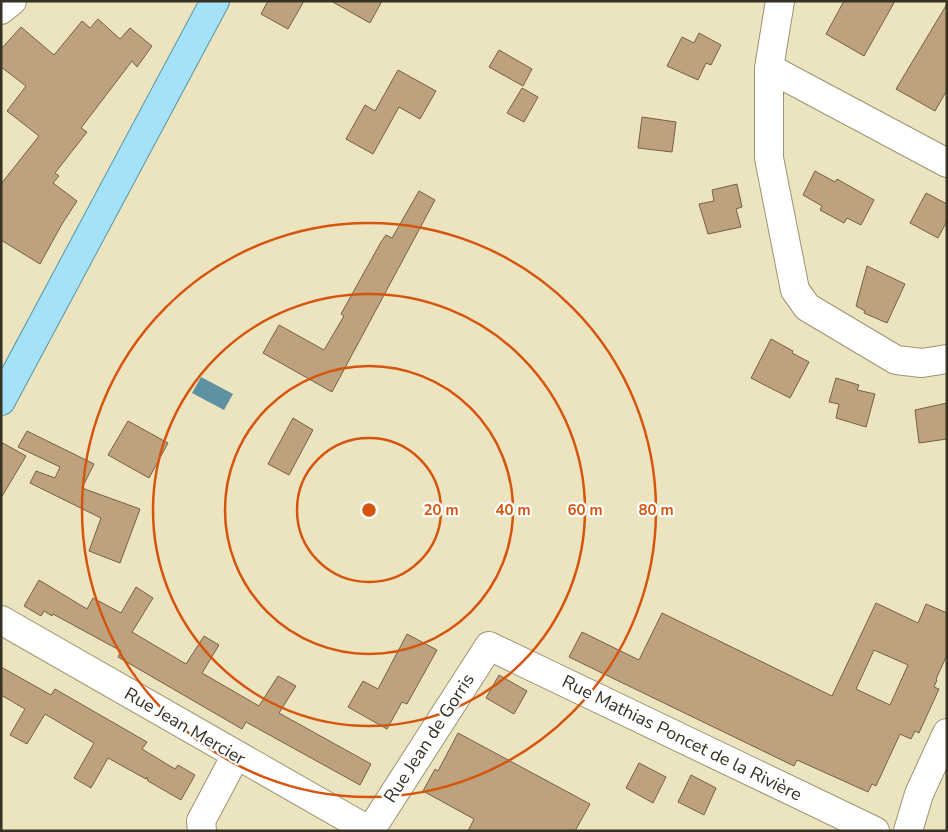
<svg xmlns="http://www.w3.org/2000/svg" width="948" height="832" font-family="'Nunito Sans',sans-serif">
  <style>
    .water { fill: #5e91a1 }
    .building { fill: #bea27d; stroke: #756045; fill-rule: evenodd }
    .lines { fill: none; stroke-linecap: round; stroke-linejoin: round }
    .minor-casing { stroke: #9c9371; stroke-width: 30 }
    .major-casing { stroke: #5797a9; stroke-width: 30 }
    .minor { stroke: #fff; stroke-width: 28 }
    .major { stroke: #a5e2f7; stroke-width: 28 }
    .ring { fill: none; stroke: #d6550e; stroke-width: 2.5 }
    .labels { text-anchor: middle; dominant-baseline: central; stroke-width: 4.5; stroke-linejoin: round; paint-order: stroke }
    .street-label { font-size: 18px; fill: #353123; stroke: #fff }
    .centre { fill: #d6550e; stroke: #fff; stroke-width: 2.5 }
    .ring-label { font-size: 15px; text-anchor: middle; font-weight: bold; fill: #d6550e; stroke: #fff; stroke-width: 4.5; stroke-linejoin: round; paint-order: stroke }
  </style>
  <rect width="100%" height="100%" fill="#ece3bf"/>
  <!-- water -->
  <path class="water" d="M201 377 233 394 224 410 192 393Z"/>
  <!-- building -->
  <path class="building" d="M268 1H304L288 29 261 14Z
    M331 1H382L370 23Z
    M844 1H895L864 56 826 34Z
    M947 4V90L935 111 896 89Z
    M98 19 120 39 130 28 152 46 137 67 132 61 81 128 87 132 55 173 59 176 53 183 77 201 62 224 40 264 1 240V184L39 136 7 111 26 86 1 67V49L21 27 54 55 82 21 90 28Z
    M699 33 721 45 711 65 706 63 698 80 667 66 682 37 694 43Z
    M499 50 532 69 523 86 489 67Z
    M398 70 436 91 420 119 399 107 373 154 346 139 365 105 375 111Z
    M522 88 538 97 524 122 507 113Z
    M642 117 676 122 672 152 638 148Z
    M815 171 835 182 837 179 874 200 861 225 847 218 844 223 820 210 822 206 803 195Z
    M737 184 742 207 736 209 741 227 708 234 699 204 714 201 712 190Z
    M419 191 435 200 332 392 263 353 279 325 324 350 344 316 341 314 381 242 386 235 392 238Z
    M926 193 947 204V221L938 238 910 223Z
    M867 266 905 284 887 323 864 313 865 311 856 306Z
    M771 339 793 351 792 353 809 362 790 398 751 378Z
    M836 378 859 385 857 390 875 394 866 427 836 418 839 404 829 402Z
    M947 403V439L919 443 915 410Z
    M293 418 313 430 289 475 268 464Z
    M128 421 168 443 149 478 108 455Z
    M27 431 94 464 82 488 140 509 120 563 89 551 101 518 30 483 36 471 55 478 60 467 18 447Z
    M1 442 26 456 1 498Z
    M39 580 87 609 93 598 121 613 136 587 153 598 132 632 186 664 204 636 219 645 202 673 259 706 278 676 296 686 279 713 371 764 360 785 246 722 242 729 118 657 121 651 53 614 52 616 44 611 41 616 24 606Z
    M876 603 918 623 926 604 947 613V655L936 679 937 680 934 687 939 689 919 733 915 731 911 739 900 734 876 786 872 784 868 792 797 760 794 766 569 657 582 632 639 660 662 613 832 696ZM874 650 908 665 890 705 856 689Z
    M407 634 437 650 407 704 402 702 387 729 348 707 363 681 378 689Z
    M1 667 51 695 55 689 147 742 142 749 175 769 178 765 195 775 181 800 148 781 147 777 146 779 108 758 91 788 74 778 94 743 45 714 27 744 10 735 25 709 1 695Z
    M499 675 527 691 514 714 486 698Z
    M458 733 590 804 575 831H468L474 819 423 791 435 769 438 771Z
    M639 763 666 777 653 803 626 788Z
    M691 775 716 788 704 815 678 802Z"/>
  <g class="lines">
    <defs>
      <path id="minor" d="M780 1 769 68V158L795 290 807 307 896 360 922 363 947 359
        M1 10 12 1
        M769 68 947 163
        M1 620 370 831
        M202 831 201 821 236 755
        M370 831 489 646 875 831
        M908 831 919 794 947 733"/>
      <path id="major" d="M1 401 215 1"/>
    </defs>
    <!-- minor casing -->
    <use href="#minor" class="minor-casing"/>
    <!-- major casing -->
    <use href="#major" class="major-casing"/>
    <!-- minor -->
    <use href="#minor" class="minor"/>
    <!-- major -->
    <use href="#major" class="major"/>
  </g>
  <!-- distance rings -->
  <g class="ring">
    <circle cx="369" cy="510" r="72"/>
    <circle cx="369" cy="510" r="144"/>
    <circle cx="369" cy="510" r="216"/>
    <circle cx="369" cy="510" r="287"/>
  </g>
  <g class="labels">
    <!-- street labels -->
    <g class="street-label">
      <text transform="translate(185 726) rotate(30)">Rue Jean Mercier</text>
      <text transform="translate(429 738) rotate(-57)">Rue Jean de Gorris</text>
      <text transform="translate(682 738) rotate(26)">Rue Mathias Poncet de la Rivière</text>
    </g>
  </g>
  <circle cx="369" cy="510" r="8" class="centre"/>
  <g class="ring-label">
    <text x="441" y="515">20 m</text>
    <text x="513" y="515">40 m</text>
    <text x="585" y="515">60 m</text>
    <text x="656" y="515">80 m</text>
  </g>
  <!-- border -->
  <rect width="948" height="832" fill="none" stroke="#353123" stroke-width="5"/>
</svg>
